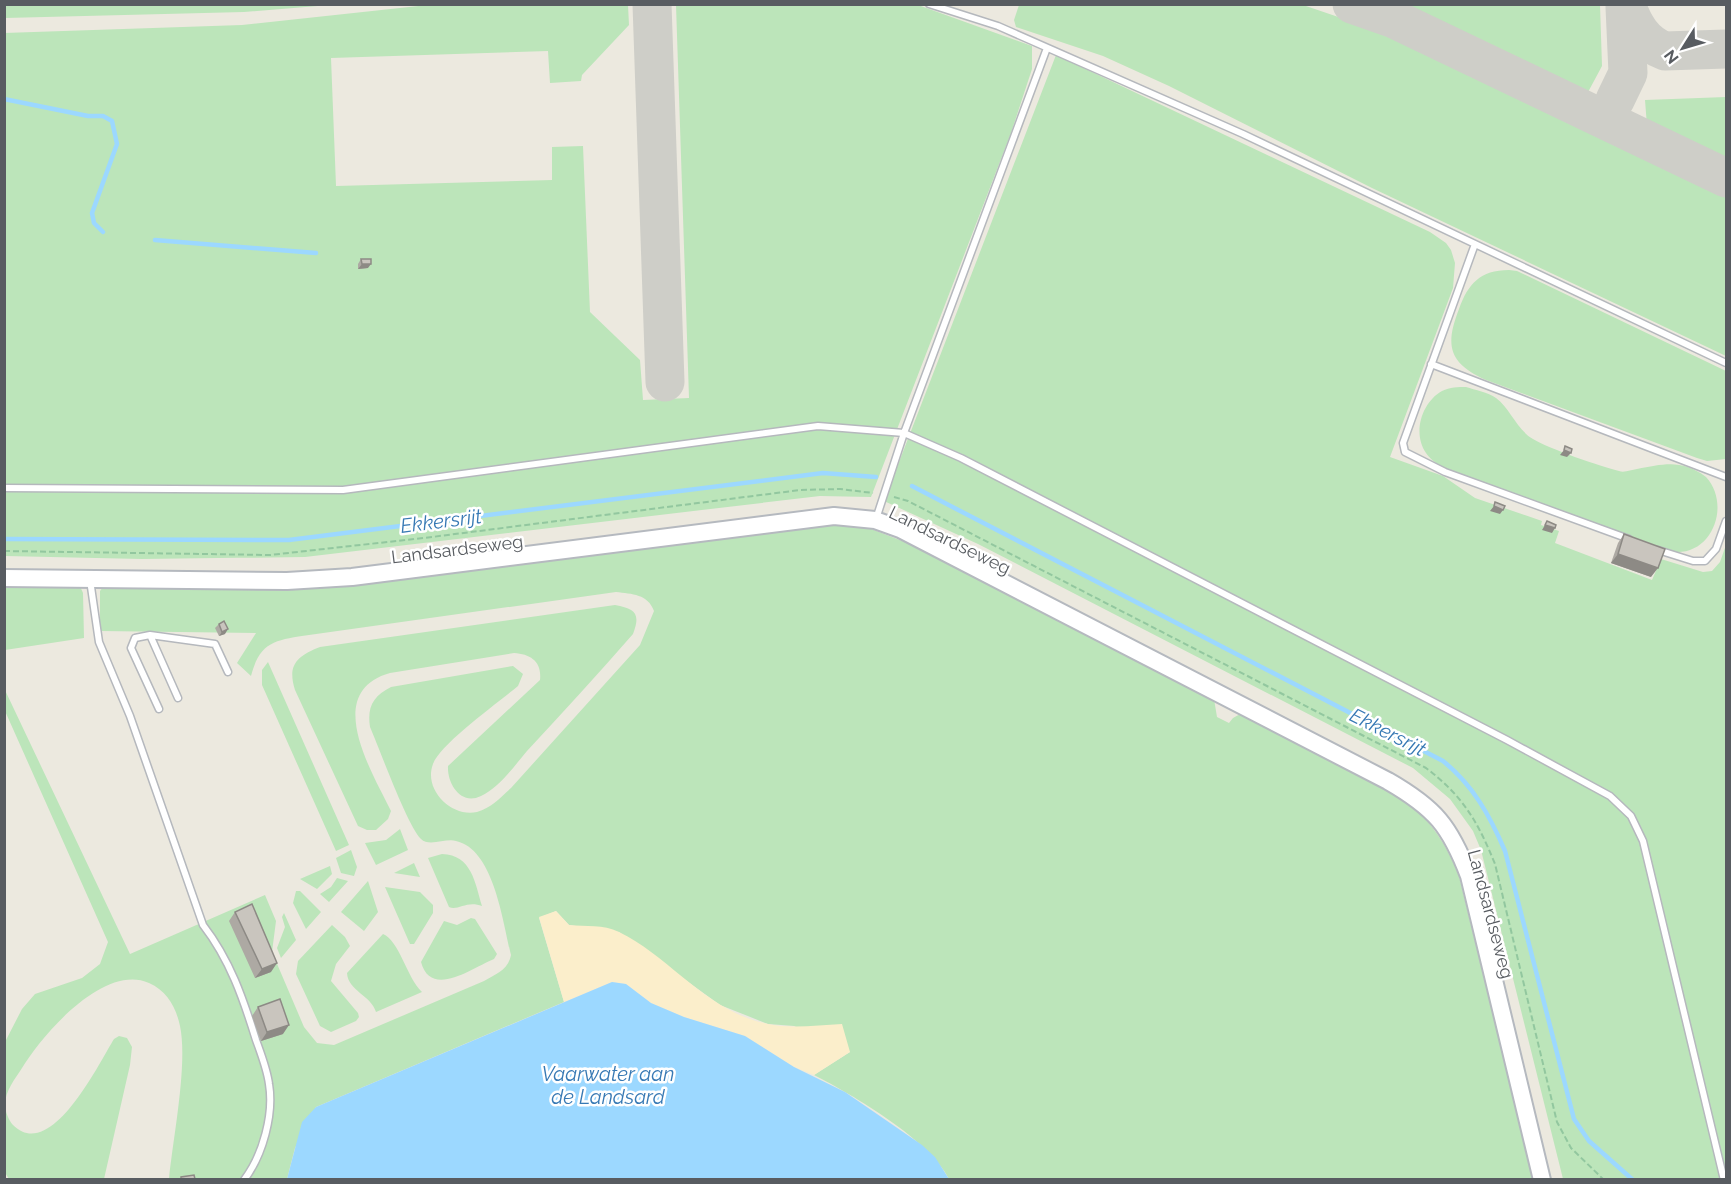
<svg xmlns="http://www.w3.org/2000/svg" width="1731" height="1184" font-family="Raleway,sans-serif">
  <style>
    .green { fill: #bce5ba }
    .sand { fill: #fbeecb }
    .water { fill: #9cd8ff }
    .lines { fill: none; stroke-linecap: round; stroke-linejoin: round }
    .stream { stroke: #9cd8ff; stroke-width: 4.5 }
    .taxiway { stroke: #cecec8; stroke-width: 39 }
    .lane-casing { stroke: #b5b8bd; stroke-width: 9 }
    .secondary-casing { stroke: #b5b9bf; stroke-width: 20 }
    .path { stroke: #92c79f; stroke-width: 2; stroke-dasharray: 6 3; stroke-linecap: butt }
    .lane { stroke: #fff; stroke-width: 6 }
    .secondary { stroke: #fff; stroke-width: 16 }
    .wall { fill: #ada9a3 }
    .shaded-wall { fill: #8d8a85 }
    .building { fill: #c9c5be; stroke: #8d8a85; stroke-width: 1.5 }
    .labels { text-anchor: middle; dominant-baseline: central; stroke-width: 5; stroke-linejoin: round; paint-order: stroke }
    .street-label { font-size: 18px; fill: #585c61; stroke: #fff }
    .water-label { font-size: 20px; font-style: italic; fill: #3779b4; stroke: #fff }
  </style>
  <rect width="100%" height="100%" fill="#ece9df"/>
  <!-- green -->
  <path class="green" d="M437 4 628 5 629 25 582 75 581 81 550 83 548 51 331 58 336 186 552 180V147L583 146 590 312 640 360 643 400 689 398 676 5H918L1032 46V69L1011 133 871 497 820 496 305 557 142 559 5 556 4 33 242 25Z
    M4 5 5 4 330 5 244 12 5 18Z
    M1063 5H1303L1403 39 1444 57 1726 192V356L1372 188 1169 86 1103 56 1016 27 1014 20 1019 5Z
    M1402 5H1600L1602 66 1587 94Z
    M1056 55 1430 232 1446 243 1451 250 1455 263 1453 288 1390 457 1443 476 1475 498 1542 521 1541 525 1559 531 1555 543 1652 580 1661 559 1703 572 1712 571 1720 562 1726 545V1179H1563L1481 850 1473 831 1450 799 1413 768 978 544 884 501Z
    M1726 97V164L1647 126 1645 100Z
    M1509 270 1517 271 1726 371V459L1707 461 1697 458 1486 380C1448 363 1445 345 1459 309 1468 284 1480 270 1509 270Z
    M1466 387C1475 390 1488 392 1496 398 1510 408 1517 430 1533 439 1547 448 1602 467 1619 471 1624 473 1631 470 1637 469 1664 464 1682 459 1706 477 1731 504 1713 555 1674 552L1440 466C1435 462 1429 458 1426 453 1412 433 1422 402 1442 391 1450 387 1458 387 1466 387Z
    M830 521 866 527 910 544 1214 699 1217 717 1229 723 1233 718 1242 713 1406 800C1431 821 1447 845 1459 876L1533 1179H949C930 1140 853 1095 814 1075L850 1052 794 1026 768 1024 720 1005 619 932 569 925 556 911 539 918 564 1002 316 1107 295 1148 287 1179H169C173 1138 188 1064 180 1026 176 1007 167 991 149 983 104 963 43 1034 22 1068 15 1079 5 1091 5 1105 5 1111 9 1121 13 1125 51 1163 99 1063 114 1039L119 1036 127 1038 132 1047 130 1065 104 1179H9L4 1171 5 1042 22 1009 35 994 82 978 100 964 108 942 5 711 4 688 130 954 265 895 276 921 272 952 304 1027 317 1043 334 1045 484 981C496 974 508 970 511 955 503 923 494 849 456 841 446 838 429 847 421 839 407 825 380 750 370 727 367 707 373 696 391 687L513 666 523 674 518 686C499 702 440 744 433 764 423 790 452 818 477 812 491 808 501 797 511 788L640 645 654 611C648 594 632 594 616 592L309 635C276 640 260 641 251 676L237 663 256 633 100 631V591L103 587 219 588Z
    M5 584 80 586 83 593 84 638 5 650Z
    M615 605C635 609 641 613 633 634 598 674 563 712 527 751 515 765 499 788 481 796 461 806 447 784 448 766L540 680C542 662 531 654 514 653L390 673C322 692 372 772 391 811L388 819 376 830H367L358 826 295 690C287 665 297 656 320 647Z
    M268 662 349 845 336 851 262 685V670Z
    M400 829 408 850 376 865 365 843 386 840Z
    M351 850 357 867 354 876 341 873 336 858Z
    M442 854C472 855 475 883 482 906 467 900 458 911 449 907L428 858Z
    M414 863 420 877 394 873Z
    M330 866 332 874 317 889 300 879Z
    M337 878 348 881 329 902 320 894 331 887Z
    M368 881 378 912 364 931 341 912Z
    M385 887 420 892 433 905V913L414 944H410Z
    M296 891H300L321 912 306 929 293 903Z
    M284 913 296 940 281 958 277 948 285 927 282 917Z
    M471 918 475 919 497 954 494 959C472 968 431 999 421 962L444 921 457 925Z
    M332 925 345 937 350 946 336 964 331 981 358 1013 359 1017 356 1021 331 1032 320 1026 296 974 298 961Z
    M383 934C399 940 407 978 422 992L376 1012C371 995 348 991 347 973Z"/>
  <!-- sand -->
  <path class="sand" d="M556 911 569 925C586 927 603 924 619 932 672 958 705 1011 768 1024 792 1029 818 1025 842 1024L850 1052 814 1075 794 1067 745 1036 684 1017 651 1003 626 984 612 982 564 1002 539 917Z"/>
  <!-- water -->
  <path class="water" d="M612 982 626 984 651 1003 684 1017 745 1036 794 1067 845 1092 922 1145 935 1157 949 1179H287L302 1122 316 1107Z"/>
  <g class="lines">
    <!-- stream -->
    <path class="stream" d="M4 99 88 116H103L112 121 117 144 92 213 94 223 103 232
      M155 240 316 253
      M912 486 1443 761C1473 785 1490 816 1505 851L1574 1119 1589 1141 1633 1180
      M4 539 289 540 823 473 876 477"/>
    <!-- taxiway -->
    <path class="taxiway" d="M652 4 665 382
      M1352 4 1392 18 1726 178
      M1626 4C1633 24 1643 43 1665 51L1726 49
      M1615 100 1628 73 1625 7"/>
    <defs>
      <path id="lane" d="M929 4 998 26 1243 134 1726 363
        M1475 244 1403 443 1405 452 1445 472 1629 539
        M1431 364 1726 477
        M4 488 343 490 818 426 904 433 961 458 1507 740 1610 796 1631 816 1643 841 1724 1180
        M876 519 904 433 1047 48
        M1658 550 1693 561H1705L1716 549 1726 521
        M90 580 99 642 130 716 203 925C230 960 243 998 256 1040 261 1054 267 1069 269 1084 274 1114 263 1155 244 1180
        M150 635 178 698
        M159 709 131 648 135 638 150 635 215 644 228 672"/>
      <path id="secondary" d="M4 578 287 581 352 577 834 516 875 520 900 529 1388 781C1435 808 1450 826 1469 876L1542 1180"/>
    </defs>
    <!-- lane casing -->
    <use href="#lane" class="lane-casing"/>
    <!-- secondary casing -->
    <use href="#secondary" class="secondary-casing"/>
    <!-- path -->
    <path class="path" d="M894 497 908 501 1426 768C1463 796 1478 822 1495 864L1557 1122 1571 1148 1604 1180
      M4 551 270 555 432 537 800 490 840 489 873 493"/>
    <!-- lane -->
    <use href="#lane" class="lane"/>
    <!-- secondary -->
    <use href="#secondary" class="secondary"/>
  </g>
  <!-- wall -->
  <path class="wall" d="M361 259 368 268 358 269V264Z
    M1624 534 1651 577 1611 563 1618 543Z
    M219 624 225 634 219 636 215 628Z
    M235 912 271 972 255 978 229 921Z
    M258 1007 283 1034 261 1041 252 1016Z"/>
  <!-- shaded-wall -->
  <path class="shaded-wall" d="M362 264H371L368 268 358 269Z
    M1564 450 1571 453 1567 457 1560 455Z
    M1494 506 1503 510 1500 514 1490 511Z
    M1545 525 1555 528 1552 533 1542 530Z
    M1618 554 1658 568 1651 577 1611 563Z
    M228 629 225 634 219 636 222 632Z
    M277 963 271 972 255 978 262 969Z
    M289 1025 283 1034 261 1041 267 1032Z"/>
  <!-- building -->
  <path class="building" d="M361 259H371V264H362Z
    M1565 446 1572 449 1571 453 1564 450Z
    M1495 502 1505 506 1503 510 1494 506Z
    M1547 521 1556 525 1555 528 1545 525Z
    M1624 534 1665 549 1658 568 1618 554Z
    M224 621 228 629 222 632 219 624Z
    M252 904 277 963 262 969 235 912Z
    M280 999 289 1025 267 1032 258 1007Z
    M194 1175 195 1179H181V1177Z"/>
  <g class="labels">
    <!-- street labels -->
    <g class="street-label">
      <text transform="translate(950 540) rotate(26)">Landsardseweg</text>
      <text transform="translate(457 549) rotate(-7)">Landsardseweg</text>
      <text transform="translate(1491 914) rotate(75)">Landsardseweg</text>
    </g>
    <!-- water labels -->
    <g class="water-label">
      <text transform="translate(441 521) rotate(-7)">Ekkersrijt</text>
      <text transform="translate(1388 732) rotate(27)">Ekkersrijt</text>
      <text x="608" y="1074">Vaarwater aan<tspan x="608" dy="23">de Landsard</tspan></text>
    </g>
  </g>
  <!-- border -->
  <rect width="1731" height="1184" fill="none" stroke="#585c61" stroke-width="12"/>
  <!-- north arrow -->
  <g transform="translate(1683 48) rotate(233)" stroke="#ffffff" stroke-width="4.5" paint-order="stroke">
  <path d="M0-4.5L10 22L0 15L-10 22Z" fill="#585c61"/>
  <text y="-9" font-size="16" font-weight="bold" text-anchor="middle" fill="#585c61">N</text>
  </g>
</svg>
